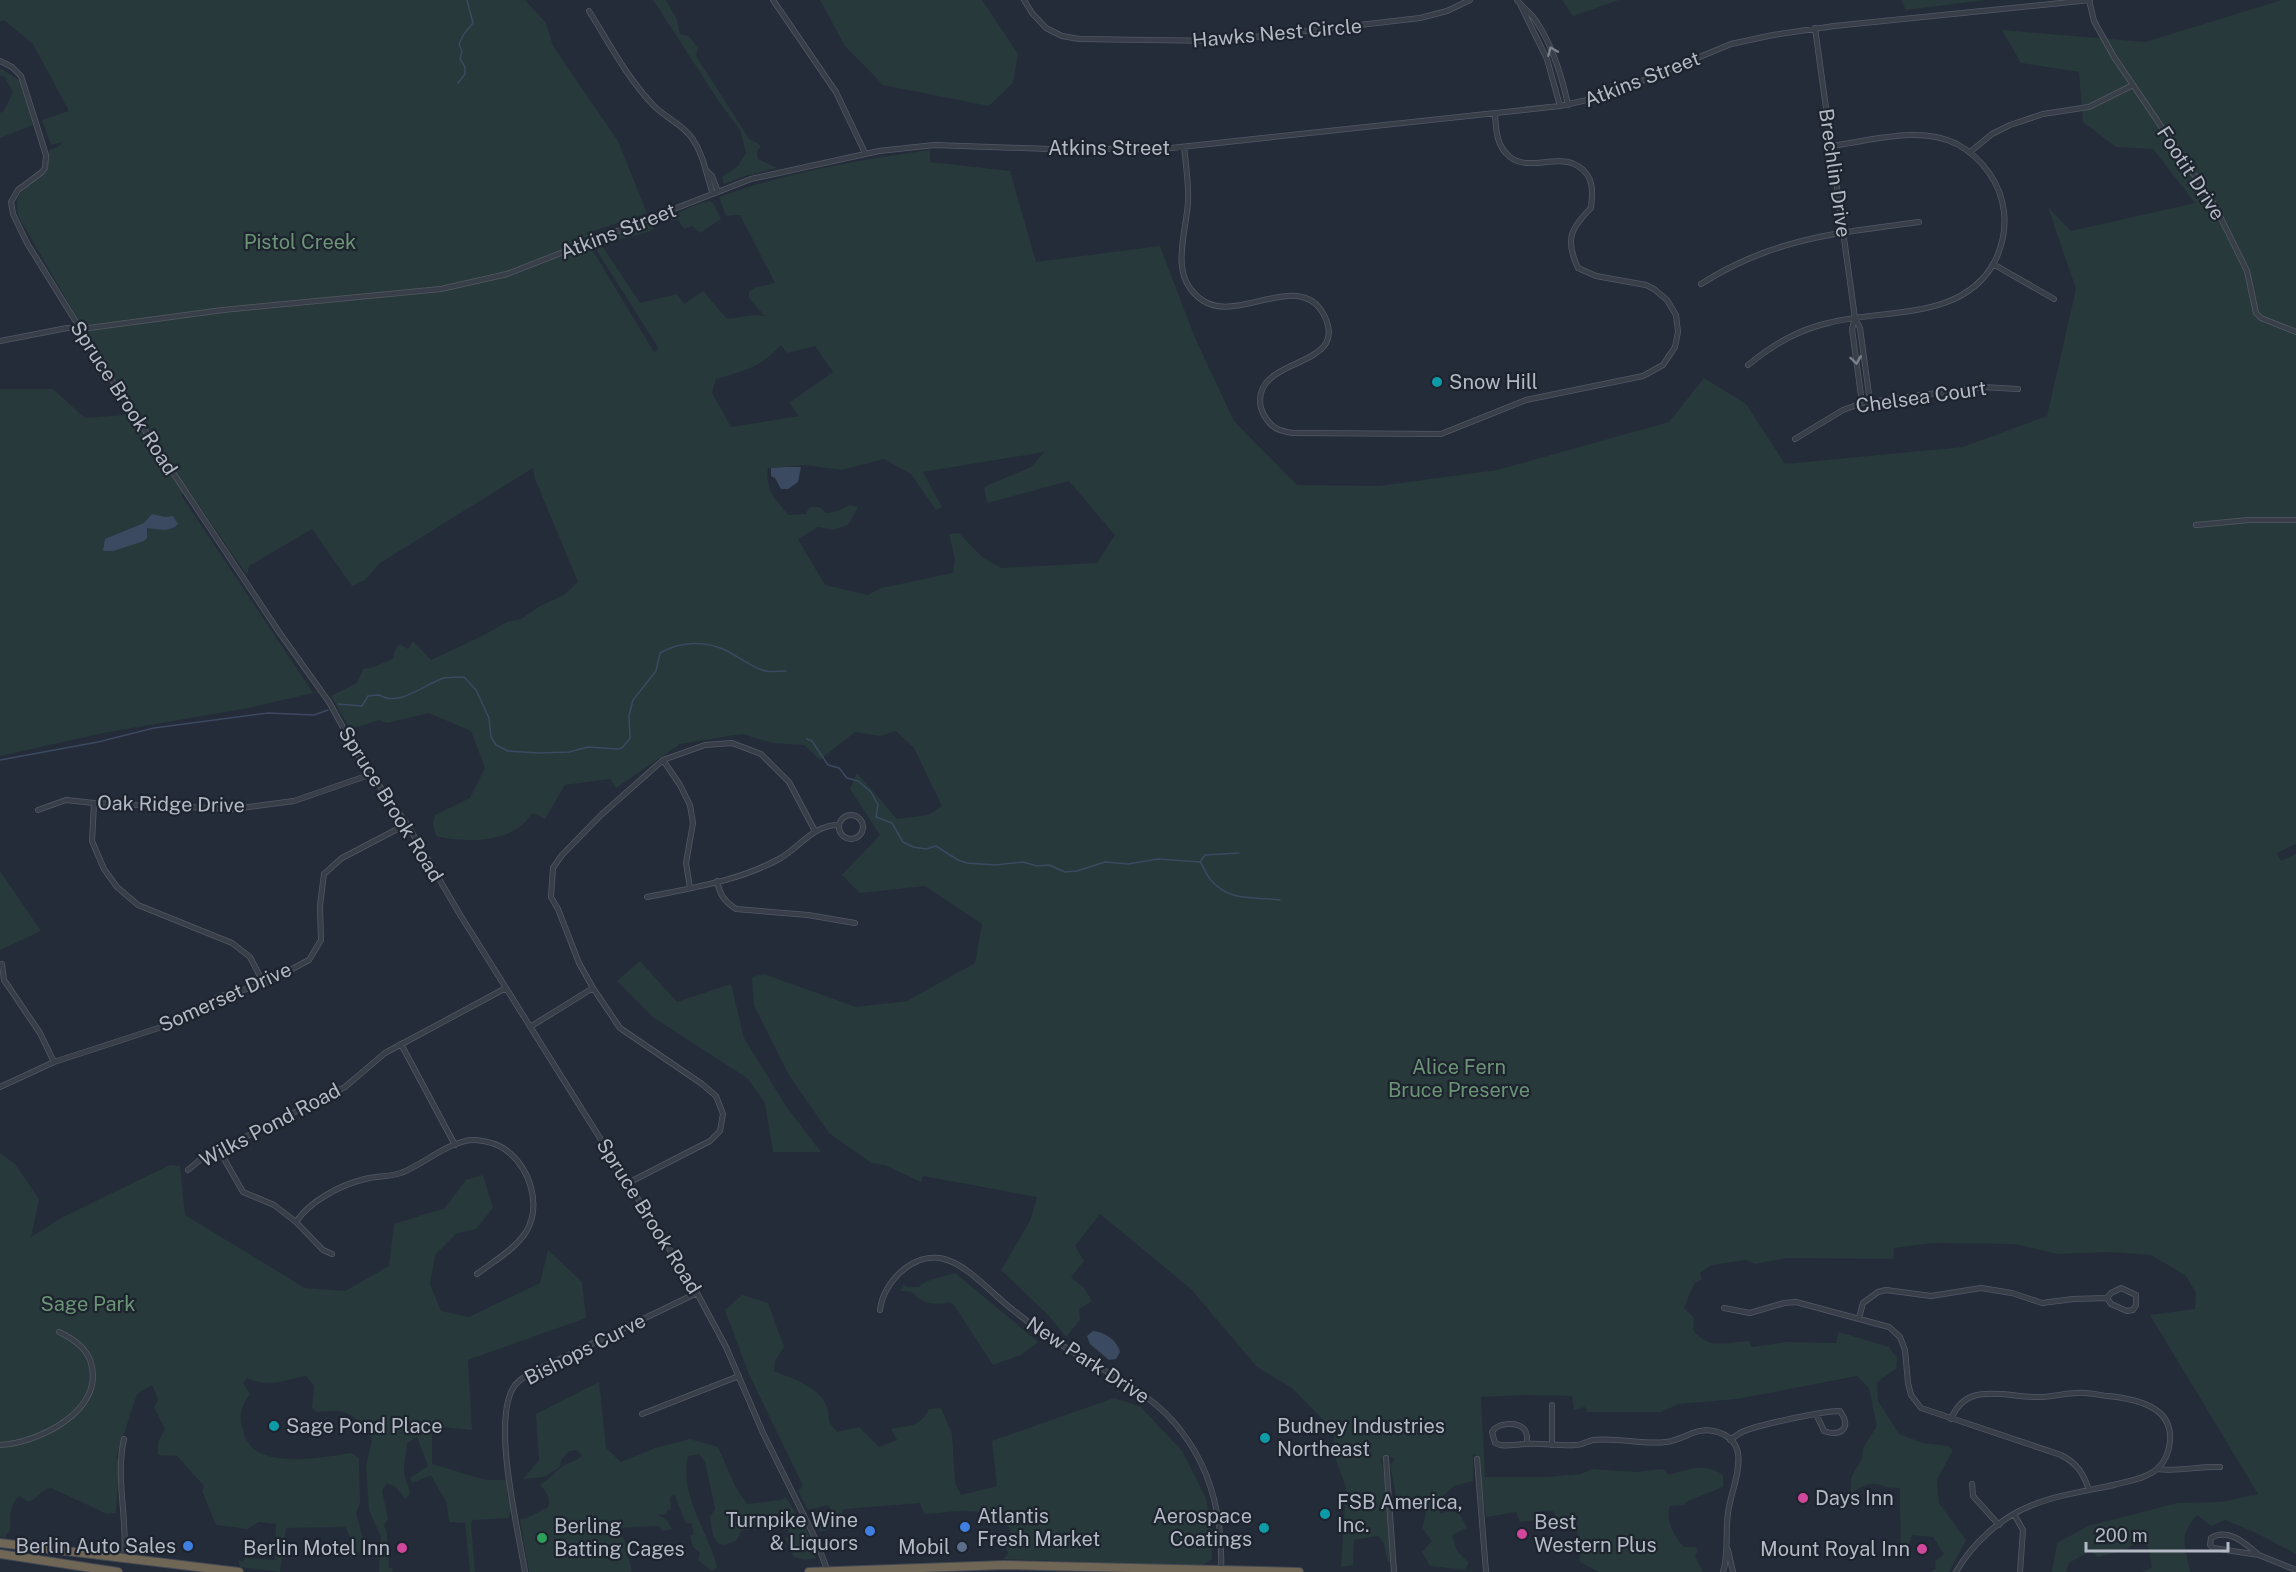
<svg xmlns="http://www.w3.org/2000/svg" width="2296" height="1572" font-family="'Public Sans',sans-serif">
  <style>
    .green { fill: #27393b; fill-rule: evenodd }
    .water { fill: #3b4a61 }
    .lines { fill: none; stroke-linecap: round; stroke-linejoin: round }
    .stream { stroke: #3b4a61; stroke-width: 1.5 }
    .street-casing { stroke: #535964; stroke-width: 6 }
    .highway-casing { stroke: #434954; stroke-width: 10 }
    .street { stroke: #383f49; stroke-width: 4.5 }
    .highway { stroke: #6f6656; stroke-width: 8 }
    .oneway { stroke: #7c828d }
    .culture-dot { fill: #0f9aa8; stroke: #1d242e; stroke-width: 2 }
    .hotel-dot { fill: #d1479c; stroke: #1d242e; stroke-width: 2 }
    .shop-dot { fill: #3f7fe0; stroke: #1d242e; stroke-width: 2 }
    .leisure-dot { fill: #2e9e5b; stroke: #1d242e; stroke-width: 2 }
    .service-dot { fill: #5c6f8a; stroke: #1d242e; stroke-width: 2 }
    .labels { text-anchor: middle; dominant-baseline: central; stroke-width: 4.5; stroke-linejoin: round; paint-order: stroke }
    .street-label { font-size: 20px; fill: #b3b9c5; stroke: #1d242e }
    .park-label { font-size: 20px; fill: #6c9477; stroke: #1d242e }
    .poi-label { font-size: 20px; fill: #b3b9c5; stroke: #1d242e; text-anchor: start }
  </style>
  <rect width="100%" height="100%" fill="#242c39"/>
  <!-- green -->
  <path class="green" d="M0 0H525L546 23 553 46 618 141 647 213 590 232V246L654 352 659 349 592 243 632 228 650 223 654 228 649 232 601 244 640 303 677 294 684 304 703 291 727 319 755 315 765 316 749 298V292L754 288 775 283 740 215 726 216 719 197C787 172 859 160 930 150V162L1010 171 1036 262 1160 246 1195 338 1234 421 1297 485 1379 486 1497 470 1669 422 1704 378 1746 404 1785 464 1963 447 2047 416 2076 289 2048 207 2071 231 2195 203 2153 149 2116 147 2083 122 2079 72 2021 63 2002 30 2145 42 2282 0H2296V844L2277 853 2281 861 2296 854V1554L2254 1532 2225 1520 2211 1526 2197 1515C2177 1538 2186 1546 2190 1572H2143L2152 1567 2149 1549 2143 1537 2126 1550 2098 1557 2090 1551 2069 1563 2066 1572H2052L2057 1543 2088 1526 2177 1503 2221 1502 2258 1494 2150 1315 2195 1309 2196 1293 2186 1276 2151 1255 2108 1252 2058 1254 2014 1244 1932 1243 1894 1248 1893 1259 1787 1258 1755 1264 1745 1260 1712 1265 1700 1273 1702 1279 1694 1284 1684 1308 1694 1318 1693 1330C1710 1351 1725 1342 1749 1341L1752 1347 1786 1342 1836 1343 1839 1332 1889 1347 1897 1358 1896 1369 1877 1382 1878 1401 1899 1434 1923 1443 1948 1446 1953 1450 1937 1480 1939 1503 1966 1540 1949 1572H1930L1936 1569 1935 1561 1944 1554 1933 1537 1912 1535 1907 1553 1900 1550C1902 1529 1899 1509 1900 1488 1874 1489 1879 1475 1851 1493V1478L1862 1458 1863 1448 1877 1426 1869 1388 1857 1376 1737 1399 1679 1404 1661 1412H1587L1585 1407 1574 1410 1572 1396 1524 1395 1481 1397 1485 1477H1547L1581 1474 1592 1469 1635 1472 1663 1469 1669 1475C1688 1469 1706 1462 1723 1475V1487L1688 1501 1684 1505 1670 1506C1665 1521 1674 1536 1684 1547H1695L1698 1550 1695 1556 1703 1572H1599L1580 1562 1576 1515 1557 1519 1553 1511H1541L1535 1520 1520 1522 1516 1512 1486 1517 1477 1456 1473 1454V1481L1454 1486 1437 1501 1440 1514 1450 1511 1459 1513 1467 1528 1452 1535 1457 1551 1469 1563 1465 1570 1430 1566 1422 1552 1432 1541 1422 1528 1426 1513 1416 1500H1407L1403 1511 1398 1506 1390 1465 1395 1459 1384 1454 1381 1461 1387 1485 1391 1561 1388 1563 1384 1544 1378 1536 1354 1540 1353 1565 1341 1567 1346 1487 1334 1455V1431L1292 1388 1257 1367 1191 1289 1100 1214 1075 1246 1084 1261 1071 1277 1084 1288 1092 1301 1079 1309 1080 1320 1066 1337 1048 1315 1001 1270 1030 1221 1037 1197 923 1176 921 1182 884 1165 871 1163 829 1133 789 1075 754 1005 752 977 764 974 856 1007 907 1001 975 963 982 924 925 886 860 893 842 875 880 835 850 789 857 773 897 819 928 815 942 806 914 748 896 731 880 736 855 732 820 760 804 745 773 743 742 734 680 744 616 788 610 779 565 785 545 819 532 813C514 844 466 843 436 836L433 824 435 815 470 798 485 768 471 731 429 713 387 723 379 720 350 729 331 696 357 683 363 669 371 668 393 659 395 650 400 644 408 649 413 641 431 660 482 636 507 622 521 619 540 606 564 595 578 582 535 479 533 468 380 563 365 580 352 586 312 529 249 566 247 575 189 491 181 495 313 693 249 708 103 733 0 756V389H53L85 418 138 414 89 339 19 217C7 179 50 191 49 150L58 147 63 142 51 145 42 120 69 111 33 44 4 20 0 22ZM781 345 787 353 815 346 833 372 789 403 799 416 731 427 712 393 716 379C744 371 761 367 781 345ZM1044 452 1031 467 984 487 987 503 1069 481 1115 535 1097 563 1002 568 983 558 959 533 949 534 955 559 953 573 881 588 868 595 825 585 798 539 818 527 833 530 848 525 858 507 849 505 838 511 827 513 819 507H809L806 514 789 515C775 500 765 489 768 468L806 465 842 470 884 459 911 474 936 510 942 507 923 472Z
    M653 0H666L677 20 680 34 689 36 698 48 696 56 750 140 756 142 761 147 757 151 758 159 777 168 745 176 724 184 722 177 738 166 746 153 740 130 720 103Z
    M820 0H982L1018 54 1013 83 989 106 883 85 845 46Z
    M1562 0H1619L1573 16Z
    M1901 0H1985L1906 10Z
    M0 68 19 80 33 125 0 138V113L4 111 13 92 4 76H0Z
    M710 201 714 204 721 219 700 233 692 226 684 229 678 220 662 219 666 215C682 214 694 203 710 201Z
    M0 871 41 931 0 950Z
    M640 961 677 1002 731 984 744 1038 786 1106 821 1152H773L765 1103 747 1078 654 1018 617 981Z
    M0 1153 15 1164 39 1199 31 1237 61 1218 170 1165 180 1166 185 1215 305 1288 345 1291 389 1266 394 1224 445 1208 466 1180 483 1175 493 1208 476 1229 457 1233 435 1255 430 1284 441 1311 469 1317 540 1283 548 1250 582 1282 586 1318 468 1360 472 1430 432 1426V1464L486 1480H508L507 1495 512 1508 508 1518 473 1520 471 1524 475 1572H470L465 1523 449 1522 447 1504 431 1475 412 1483 410 1478 428 1466 417 1437 407 1443C407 1452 404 1460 404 1469 403 1477 410 1486 410 1494L405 1499 396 1487 387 1483 382 1490 388 1519 384 1525 387 1533 389 1568H393L392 1572H379L381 1537 369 1510 366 1466 372 1439C353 1412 348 1409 316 1412L312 1408 314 1386 306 1376C282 1380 270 1389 247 1378L243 1383 250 1394C242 1404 238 1417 243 1429 244 1433 245 1439 248 1442 263 1469 326 1457 351 1453L359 1458 360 1503 356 1513 364 1542V1547L355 1557H349C355 1548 350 1535 345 1527L286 1528 280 1572 240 1567 238 1560 242 1562 245 1558 275 1560 276 1524 259 1522 247 1529 216 1525 202 1491 204 1486 177 1456 158 1455V1442L165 1429 154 1407 158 1400 152 1385 137 1394 116 1458 119 1461 116 1513 107 1514 51 1488C41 1490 38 1498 29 1502L19 1496C8 1506 11 1518 10 1532L6 1534V1537H0Z
    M955 1273 1038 1342 1021 1355 993 1365 954 1305 949 1302C934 1306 922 1304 912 1292L900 1291 903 1285 908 1287H918L927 1281Z
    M742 1295 768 1303 784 1347 775 1361 774 1371C792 1379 820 1386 827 1407 831 1422 825 1418 837 1432L859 1427 879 1447 897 1440 891 1429C908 1424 918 1430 929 1409L941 1408 952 1434 955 1483 961 1495 997 1486 992 1441 1114 1398 1141 1407 1182 1451 1206 1498 1211 1528 1212 1559 1203 1565 1194 1566 1004 1559 1008 1553 1004 1544 1011 1531C992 1503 955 1512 924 1514L920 1503 845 1509 842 1511 844 1525 819 1532 820 1526 831 1519 832 1512 828 1505 808 1510 798 1490 803 1486 748 1372 725 1310Z
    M599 1382 606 1448 621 1462 655 1448 690 1439 718 1447 735 1486 747 1504 781 1500 786 1497 810 1537 816 1558 805 1560 794 1557 785 1538 790 1536 782 1514 764 1518 765 1521 748 1530H742L736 1541 724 1545 718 1543 713 1536 710 1517 715 1509 714 1503 705 1462 699 1454 688 1456C679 1496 708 1530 717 1567L712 1571 698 1560 700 1553 693 1547 690 1536 694 1534 691 1523 686 1524 674 1494 670 1498 671 1509 666 1511 667 1514 658 1515 666 1519 672 1529 662 1531 659 1526 618 1528 625 1542 632 1572H529L520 1519 527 1518 548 1507C551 1496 545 1492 540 1484 551 1479 558 1467 569 1463 575 1460 577 1461 582 1455L576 1450 569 1451 561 1460 560 1467 544 1477 523 1479 539 1460 536 1414Z"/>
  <!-- water -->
  <path class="water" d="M784 467H801L798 482 788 489H781L775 478 771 476V468Z
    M152 514 165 517 173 516 178 524C170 533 157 529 147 528V538L144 541 113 551H103L105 539 144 523Z
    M1093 1331C1105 1332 1117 1340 1120 1352L1116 1359 1109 1360 1090 1344 1087 1336Z"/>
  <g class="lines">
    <!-- stream -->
    <path class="stream" d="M458 83 465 74V67L460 59 462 51 459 44 464 34 473 23 467 0
      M338 704 362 706 368 696 379 695C399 707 422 686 441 679 447 676 457 678 464 677L476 690 489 718 491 737 496 745 508 751 538 753 569 752 588 747 618 749 622 748 630 738 629 715 633 700 656 671 660 653C681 641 707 640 729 652 740 658 750 666 762 670 769 673 778 671 786 671
      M807 739 812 741 828 765 839 768 847 778 858 781 871 792 878 805 876 817 892 823 903 842 913 847 926 849 936 846 958 860 967 863 995 865 1023 862 1037 866 1049 865 1065 872 1077 871 1105 862 1128 864 1158 859 1200 862 1205 855 1239 853
      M0 760 98 742 154 728 268 713 314 715 328 710
      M1201 863C1204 868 1206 874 1210 879 1230 903 1252 896 1280 900"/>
    <defs>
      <path id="street" d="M773 0 836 92 865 153
        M1024 0 1032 13 1046 28 1062 36 1079 39 1219 41 1420 18 1447 11 1470 0
        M1517 0C1523 8 1531 13 1536 21 1553 46 1562 77 1568 105
        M2089 0 2094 21 2114 57 2214 204 2247 271 2256 313 2261 318 2296 332
        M1521 6 1547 59 1560 106
        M589 11C609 43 627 78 654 106 666 118 682 124 692 138 704 155 706 175 713 194
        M1815 28 1855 318 1860 328 1870 402
        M0 61 12 67 21 76 46 155 45 168 42 172 18 190 11 202 13 214 27 243 122 396 279 632 329 702 361 760 407 824 459 913 697 1293 726 1347 763 1433 816 1540 828 1572
        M1184 147C1186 166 1189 184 1188 202 1186 236 1168 276 1202 300 1237 325 1300 268 1324 315 1349 365 1270 357 1261 393 1259 401 1260 408 1264 415 1271 428 1279 431 1293 433L1441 434 1526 400 1643 376 1663 365 1675 347 1678 332 1676 315 1667 300 1654 289 1646 285 1596 276 1578 268C1565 240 1570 229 1591 208 1593 191 1594 176 1578 166 1557 153 1529 172 1510 157 1496 146 1496 129 1495 114
        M1970 152 1992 134 2010 125 2043 114 2089 107 2133 85
        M706 170 712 176 718 192
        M1993 264 2054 299
        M1701 284C1773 238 1837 233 1919 222
        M1855 318 1852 329 1862 403
        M0 341 67 328H89L223 310 441 289 507 274 751 179 879 151 934 145 1049 149H1162L1560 106 1605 96 1731 44 1773 35 1834 26 2090 0
        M1748 365C1772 345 1797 330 1828 323 1884 308 1963 322 1995 261 2002 246 2006 229 2004 212 2001 183 1982 158 1957 144 1919 125 1871 141 1831 146
        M1795 439 1843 410 1862 403 1982 387 2018 389
        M2196 525 2249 520H2296
        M663 760 680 785 690 805 693 823 686 863 690 888
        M94 803 92 841 104 869 117 887 138 905 232 943 250 957 264 984
        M38 810 66 800 94 803 234 809 294 801 372 774
        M839 827a12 12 0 1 1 24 0a12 12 0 1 1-24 0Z
        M717 881C720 895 724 901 736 909L808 915 855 923
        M647 897C691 888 739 881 779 859 799 848 813 825 838 825
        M2 964 4 980 40 1033 54 1062
        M530 1027 593 988
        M401 1044 455 1145
        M0 1087 54 1062 174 1023 218 997 264 984 309 960 321 940 320 906 324 874 342 858 407 824
        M219 1150 243 1192 274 1205 296 1222 323 1250 332 1254
        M188 1170 201 1159 345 1087 385 1053 506 988
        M628 1183 710 1141 720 1131 723 1114 716 1096 702 1084 620 1028 593 988 579 963 558 909 551 897 553 868 562 855 601 815 663 760 705 745 732 743 761 754 789 782 815 831
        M296 1222C310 1201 340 1185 365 1179 377 1176 389 1177 401 1173 423 1165 453 1138 476 1140 486 1141 498 1144 506 1150 530 1168 542 1205 526 1232 514 1250 494 1261 477 1274
        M1724 1308 1750 1313 1784 1303 1796 1302 1889 1327 1900 1337 1905 1350 1908 1383 1911 1395 1921 1408 2061 1455C2078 1464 2083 1473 2089 1490
        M880 1310C883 1282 914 1251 944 1259 968 1265 993 1295 1013 1310 1034 1327 1056 1343 1080 1356 1116 1378 1155 1396 1181 1431 1213 1472 1223 1521 1221 1572
        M1859 1318 1863 1303 1878 1292 1886 1290 1931 1296 1981 1288 2012 1293 2042 1303 2073 1299 2107 1298 2111 1293 2121 1288 2136 1295V1305L2133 1310 2127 1311 2111 1304 2107 1298
        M642 1414 739 1376
        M1951 1419C1956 1407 1964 1398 1977 1395 1997 1391 2016 1397 2036 1397 2049 1398 2063 1393 2077 1393 2087 1392 2098 1395 2108 1396 2135 1399 2173 1406 2170 1441 2169 1452 2165 1462 2157 1469 2145 1479 2128 1481 2114 1485 2087 1491 2056 1495 2030 1506 2000 1518 1972 1544 1956 1572
        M124 1439C115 1478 128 1520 124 1558
        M1730 1440C1734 1437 1738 1434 1742 1432 1757 1425 1823 1411 1840 1411 1852 1428 1841 1437 1824 1431L1816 1414
        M1527 1444C1527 1439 1528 1433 1524 1429 1516 1421 1497 1423 1492 1432L1495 1443C1504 1448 1515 1444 1526 1444 1542 1443 1559 1446 1576 1445 1582 1445 1587 1441 1593 1440 1617 1437 1642 1445 1666 1442 1684 1440 1695 1427 1714 1431 1757 1441 1731 1486 1728 1513 1725 1533 1729 1553 1723 1572
        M0 1445C38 1443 105 1411 91 1363 87 1348 74 1339 59 1332
        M1552 1445V1405
        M1386 1458 1394 1572
        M1477 1459 1486 1572
        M2157 1469C2178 1472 2199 1466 2220 1467
        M1972 1484 1973 1496 1999 1525
        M2014 1514 2023 1530 2020 1572
        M1728 1550 1733 1572
        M2259 1555C2246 1544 2228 1527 2211 1538L2210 1545 2213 1548 2259 1555 2296 1570
        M525 1572C518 1529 493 1427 512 1390 516 1381 525 1377 533 1372L697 1293"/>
      <path id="highway" d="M0 1543 239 1572
        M0 1554 118 1572
        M809 1572 1004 1565 1299 1572"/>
    </defs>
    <!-- street casing -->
    <use href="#street" class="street-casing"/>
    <!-- highway casing -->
    <use href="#highway" class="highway-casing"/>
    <!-- street -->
    <use href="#street" class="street"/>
    <!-- highway -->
    <use href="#highway" class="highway"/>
  </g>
  <!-- one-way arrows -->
  <defs><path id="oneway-chevron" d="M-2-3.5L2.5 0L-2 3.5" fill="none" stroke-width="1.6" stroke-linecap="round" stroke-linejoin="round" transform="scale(1.5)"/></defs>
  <g class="oneway">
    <use href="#oneway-chevron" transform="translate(1552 51) rotate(-113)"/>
    <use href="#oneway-chevron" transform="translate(1856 360) rotate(82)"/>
  </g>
  <!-- markers -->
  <g class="culture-dot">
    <circle cx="1437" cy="382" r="6"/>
    <circle cx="274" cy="1426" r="6"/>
    <circle cx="1265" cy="1438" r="6"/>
    <circle cx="1325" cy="1514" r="6"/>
    <circle cx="1264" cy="1528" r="6"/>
  </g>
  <g class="hotel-dot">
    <circle cx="1803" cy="1498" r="6"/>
    <circle cx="1522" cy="1534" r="6"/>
    <circle cx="402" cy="1548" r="6"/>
    <circle cx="1922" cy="1549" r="6"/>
  </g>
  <g class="shop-dot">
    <circle cx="965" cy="1527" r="6"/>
    <circle cx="870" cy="1531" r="6"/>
    <circle cx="188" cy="1546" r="6"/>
  </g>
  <circle class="leisure-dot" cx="542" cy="1538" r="6"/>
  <circle class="service-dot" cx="962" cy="1547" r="6"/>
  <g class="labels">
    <!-- street labels -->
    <g class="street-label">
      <text transform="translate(1277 33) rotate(-5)">Hawks Nest Circle</text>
      <text transform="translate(1642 79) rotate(-21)">Atkins Street</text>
      <text x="1109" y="148">Atkins Street</text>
      <text transform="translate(1835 173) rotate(82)">Brechlin Drive</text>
      <text transform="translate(2191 173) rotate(57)">Footit Drive</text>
      <text transform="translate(618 231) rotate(-21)">Atkins Street</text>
      <text transform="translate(1921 397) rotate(-8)">Chelsea Court</text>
      <text transform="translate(124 398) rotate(57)">Spruce Brook Road</text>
      <text transform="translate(171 804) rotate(1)">Oak Ridge Drive</text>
      <text transform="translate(391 804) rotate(58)">Spruce Brook Road</text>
      <text transform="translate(225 997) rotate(-24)">Somerset Drive</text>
      <text transform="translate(270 1125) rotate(-28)">Wilks Pond Road</text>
      <text transform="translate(649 1216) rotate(58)">Spruce Brook Road</text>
      <text transform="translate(585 1349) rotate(-27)">Bishops Curve</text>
      <text transform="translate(1088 1360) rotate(33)">New Park Drive</text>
    </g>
    <!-- park labels -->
    <g class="park-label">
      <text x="300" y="242">Pistol Creek</text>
      <text x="1459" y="1067">Alice Fern<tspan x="1459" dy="23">Bruce Preserve</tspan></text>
      <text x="88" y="1304">Sage Park</text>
    </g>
    <!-- poi labels -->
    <g class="poi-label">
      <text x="1449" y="382">Snow Hill</text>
      <text x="286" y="1426">Sage Pond Place</text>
      <text x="1277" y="1426">Budney Industries<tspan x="1277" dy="23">Northeast</tspan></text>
      <text x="1815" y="1498">Days Inn</text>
      <text x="1337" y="1502">FSB America,<tspan x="1337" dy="23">Inc.</tspan></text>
      <text x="977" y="1516">Atlantis<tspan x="977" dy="23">Fresh Market</tspan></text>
      <text x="1252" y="1516" text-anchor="end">Aerospace<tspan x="1252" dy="23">Coatings</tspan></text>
      <text x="858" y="1520" text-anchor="end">Turnpike Wine<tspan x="858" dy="23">&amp; Liquors</tspan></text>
      <text x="1534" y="1522">Best<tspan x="1534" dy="23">Western Plus</tspan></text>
      <text x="554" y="1526">Berling<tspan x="554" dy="23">Batting Cages</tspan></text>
      <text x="176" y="1546" text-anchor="end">Berlin Auto Sales</text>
      <text x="950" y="1547" text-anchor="end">Mobil</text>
      <text x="390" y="1548" text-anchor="end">Berlin Motel Inn</text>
      <text x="1910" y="1549" text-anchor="end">Mount Royal Inn</text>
    </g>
  </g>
  <!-- scale -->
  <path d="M2086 1542v9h142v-9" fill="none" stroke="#b3b9c5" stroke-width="3"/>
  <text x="2095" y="1542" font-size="18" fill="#b3b9c5" stroke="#1d242e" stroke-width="4.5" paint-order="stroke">200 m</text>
</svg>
